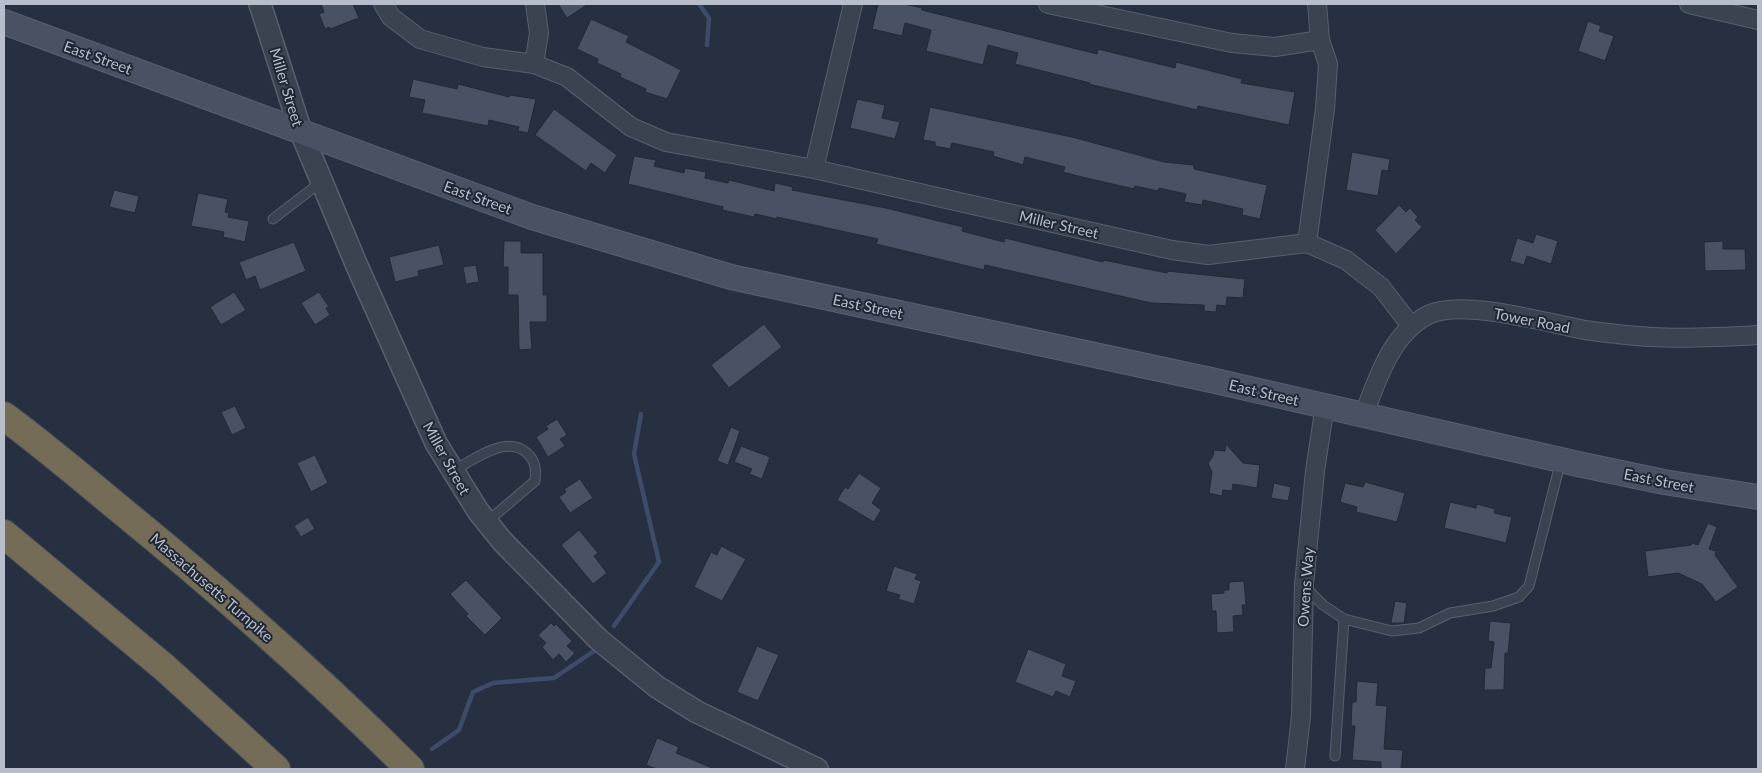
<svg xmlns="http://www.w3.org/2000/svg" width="1762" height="773" font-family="Lato,sans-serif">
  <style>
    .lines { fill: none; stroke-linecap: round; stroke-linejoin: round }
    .stream { stroke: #3d4c68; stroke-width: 4.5 }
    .building { fill: #485264; stroke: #222937 }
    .service-casing { stroke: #59606d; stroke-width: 11 }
    .minor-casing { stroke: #59606d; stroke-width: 20 }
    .tertiary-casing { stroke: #59606d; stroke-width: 24 }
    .secondary-casing { stroke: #59606d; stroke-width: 26 }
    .motorway-casing { stroke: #464d5a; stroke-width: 30 }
    .service { stroke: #3b4250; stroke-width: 9 }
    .minor { stroke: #3b4250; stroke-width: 18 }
    .tertiary { stroke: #3b4250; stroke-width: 21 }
    .secondary { stroke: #495163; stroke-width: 24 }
    .motorway { stroke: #756c58; stroke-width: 28 }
    .labels { text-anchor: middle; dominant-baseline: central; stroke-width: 4; stroke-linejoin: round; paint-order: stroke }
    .street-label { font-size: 15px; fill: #b7bdca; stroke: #202735 }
  </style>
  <rect width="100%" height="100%" fill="#273040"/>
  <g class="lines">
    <!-- stream -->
    <path class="stream" d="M699 4 709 18 707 45
      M614 626 659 562 634 454 641 414
      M432 749 459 730 473 692 493 683 554 678 594 651"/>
  </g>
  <!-- building -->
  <path class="building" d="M321 4H353L359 18 330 29 329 27 325 29 319 14 324 12Z
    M558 4H588L567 18Z
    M878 4H904L922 8V10L1097 54 1098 49 1175 68 1176 62 1242 79 1241 83 1295 92 1289 125 1198 106 1197 110 1089 84 1090 83 1015 64 1018 53 988 45 983 65 926 51 931 30 905 23 902 36 872 29Z
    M591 19 629 36 626 42 681 70 667 99 645 92 646 89 620 77 621 74 597 63 598 59 577 49Z
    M1588 21 1601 26 1599 31 1614 36 1605 61 1578 51Z
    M413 79 457 89 458 84 509 97 510 95 536 99 528 133 518 131 519 127 489 120 488 126 422 113 425 100 409 97Z
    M857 99 885 105 882 118 900 122 895 139 850 128Z
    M930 107 1072 137 1164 162 1194 165V169L1267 185 1260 219 1242 215 1243 209 1203 200 1202 205 1184 202 1186 194 1159 188 1158 191 1135 186 1134 189 1078 176 1063 172 1065 167 1025 157 1023 165 993 156 994 152 952 143 950 149 935 146V142L923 140Z
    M554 109 617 155 605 173 591 163 586 171 535 135Z
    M1352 152 1390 159 1388 171 1382 170 1378 196 1346 190Z
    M634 156 656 160 654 166 684 173 685 168 706 172 705 178 728 183 729 180 774 191 775 183 793 187 792 190 886 208 963 227 962 231 1004 242 1005 238 1103 262V260L1167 273V271L1245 279 1243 298 1227 297 1226 306 1217 305 1216 312 1204 311V305L1151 303 985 265 984 270 876 244 878 239 777 217V219L755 214 754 217 722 210 723 207 628 184Z
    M114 190 139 196 135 213 109 207Z
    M198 193 228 199 225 212 229 213 228 217 249 221 245 242 223 237 224 232 191 226Z
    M1399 205 1406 212 1410 208 1418 217 1415 220 1422 227 1396 254 1375 230Z
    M1536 234 1558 241 1551 264 1527 256 1524 265 1510 261 1517 238 1533 243Z
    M504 241H521V253H543V295H547V322H530L532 349 519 350 518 295H508V267H503Z
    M1723 241V249H1745L1746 270 1705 271 1704 242Z
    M294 242 306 271 260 290 255 276 246 280 239 262Z
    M439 245 444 265 418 271 419 276 395 282 389 257Z
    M476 265 479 282 466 284 463 267Z
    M234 292 246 310 221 325 210 307Z
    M319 292 329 307 326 308 330 315 315 325 301 303Z
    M764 324 782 347 729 388 711 365Z
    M235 406 246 428 232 435 221 412Z
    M557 419 567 435 560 439 565 446 548 457 536 437 548 429 546 426Z
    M731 427 740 431 728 465 717 461Z
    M1226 444 1243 463 1260 465 1257 488 1233 484 1232 491 1223 490 1222 496 1209 493 1212 472 1208 463 1213 456 1214 450 1225 451Z
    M741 446 770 457 762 479 749 474 752 469 734 462Z
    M315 455 328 483 311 492 297 463Z
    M859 473 881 488 872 503 881 510 874 522 837 500 845 487 848 489Z
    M580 479 593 498 570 513 559 497 566 492 564 489Z
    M1365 482 1405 493 1397 522 1356 512 1357 507 1340 502 1345 483 1363 487Z
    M1274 483 1291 487 1288 501 1271 498Z
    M1450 502 1476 508 1477 504 1495 509 1494 513 1512 517 1506 543 1444 528Z
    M308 517 315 529 301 537 294 526Z
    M1708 523 1717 527 1709 549 1716 551 1715 555 1738 587 1716 602 1702 584 1678 573 1648 577 1645 551 1691 545 1692 543 1698 545Z
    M579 530 598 553 594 556 607 573 593 584 561 545Z
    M721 546 746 559 722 601 694 587 711 552 717 555Z
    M894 566 917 574 915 579 921 581 914 604 898 599 900 595 886 591Z
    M466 580 502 618 485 635 466 616 468 614 450 594Z
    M1244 581 1246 605H1242L1243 615 1233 616 1234 632 1217 633 1216 611H1212L1211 594 1224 593V590H1229V582Z
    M1395 601 1407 603 1404 623H1391Z
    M1490 621 1511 623 1508 653H1505L1504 690H1484L1485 668H1491L1494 642 1488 641Z
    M551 623 554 626 556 624 572 641 567 646 575 653 566 662 559 654 553 660 542 647 546 643 538 635Z
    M757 646 779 655 758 701 737 692Z
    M1028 649 1066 664 1062 676 1076 681 1070 697 1056 691 1053 697 1015 682Z
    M1357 681 1378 683 1376 705 1387 706 1384 749 1403 750 1401 769H1381V762L1352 760 1355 726H1351L1352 702H1356Z
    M657 738 679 747 676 753 715 769H657L646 765Z"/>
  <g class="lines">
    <defs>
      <path id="service" d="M273 219 321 182
        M453 471C473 460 506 434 527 453 536 461 536 470 535 481L487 522
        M1304 586 1323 605 1344 619 1392 631 1419 628 1450 613 1493 606 1519 597 1529 586 1561 460
        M1335 756 1344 619"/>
      <path id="minor" d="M383 4 391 17 420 39 483 57 534 64 567 77 631 127 666 142 814 169 1172 250 1208 255 1307 243 1346 260 1381 287 1411 326
        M1048 4 1232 43 1275 47 1320 40 1328 64 1325 109 1307 243
        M1317 4 1320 40
        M1689 4 1758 20
        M534 64 539 33 535 4
        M814 169 853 4
        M1364 414C1378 378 1391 334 1428 315 1461 298 1547 323 1585 330 1607 333 1630 336 1652 337 1687 339 1724 337 1758 335
        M1295 769 1301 716 1304 585 1315 471 1325 405"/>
      <path id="tertiary" d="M260 4 301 132 357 266 436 443 478 511 502 541 598 639 657 687 697 712 817 769"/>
      <path id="secondary" d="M4 22 532 217 731 277 1211 380 1578 464 1664 482 1758 497"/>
      <path id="motorway" d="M4 416C42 444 79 475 116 506 218 589 317 676 410 769
        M4 534 165 668 276 769"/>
    </defs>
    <!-- service casing -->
    <use href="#service" class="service-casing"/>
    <!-- minor casing -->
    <use href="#minor" class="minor-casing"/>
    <!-- tertiary casing -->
    <use href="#tertiary" class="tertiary-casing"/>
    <!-- secondary casing -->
    <use href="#secondary" class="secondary-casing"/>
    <!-- motorway casing -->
    <use href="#motorway" class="motorway-casing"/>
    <!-- service -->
    <use href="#service" class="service"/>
    <!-- minor -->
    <use href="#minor" class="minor"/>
    <!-- tertiary -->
    <use href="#tertiary" class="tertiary"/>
    <!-- secondary -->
    <use href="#secondary" class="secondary"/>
    <!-- motorway -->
    <use href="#motorway" class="motorway"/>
  </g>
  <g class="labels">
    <!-- street labels -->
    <g class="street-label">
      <text transform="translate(98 57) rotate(20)">East Street</text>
      <text transform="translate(287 87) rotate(73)">Miller Street</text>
      <text transform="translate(478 197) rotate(20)">East Street</text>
      <text transform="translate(1059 224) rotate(13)">Miller Street</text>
      <text transform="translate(868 306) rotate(12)">East Street</text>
      <text transform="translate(1532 320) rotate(11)">Tower Road</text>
      <text transform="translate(1264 392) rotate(13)">East Street</text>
      <text transform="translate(447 458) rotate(61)">Miller Street</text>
      <text transform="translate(1659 480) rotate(11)">East Street</text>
      <text transform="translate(212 587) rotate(41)">Massachusetts Turnpike</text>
      <text transform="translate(1305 587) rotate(-86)">Owens Way</text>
    </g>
  </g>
  <!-- border -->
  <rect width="1762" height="773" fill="none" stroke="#b7bdca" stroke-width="10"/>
</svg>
